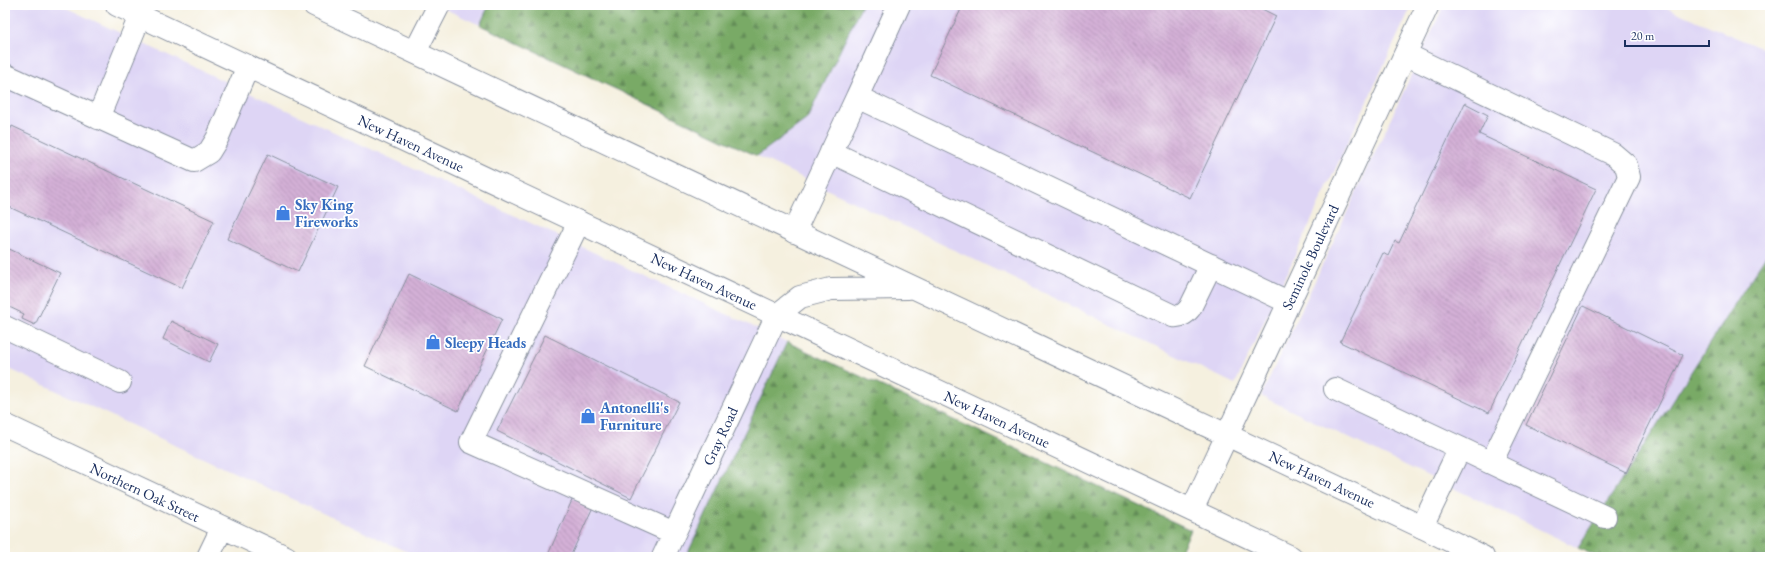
<svg xmlns="http://www.w3.org/2000/svg" width="1775" height="562" font-family="'EB Garamond',serif">
  <style>
    .built { fill: #ded5f5 }
    .forest { fill: url(#forest-firs); stroke: #4a6c62 }
    .building { fill: url(#building-back-hatch) }
    .lines { fill: none; stroke-linecap: round; stroke-linejoin: round }
    .minor-casing { stroke: #88909e; stroke-width: 24 }
    .major-casing { stroke: #88909e; stroke-width: 24 }
    .minor { stroke: #fff; stroke-width: 22 }
    .major { stroke: #fff; stroke-width: 22 }
    .labels { text-anchor: middle; dominant-baseline: central; stroke-width: 3.5; stroke-linejoin: round; paint-order: stroke }
    .street-label { font-size: 15px; fill: #1b2f5e; stroke: #fff }
    .shop-label { font-size: 15px; font-weight: bold; fill: #366cbe; stroke: #fff; text-anchor: start }
  </style>
  <defs>
    <pattern id="forest-firs" width="22" height="20" patternUnits="userSpaceOnUse"><rect width="22" height="20" fill="#79aa66"/><path d="M5 1l3.5 6h-7zM16 11l3.5 6h-7z" fill="#628b57"/></pattern>
    <pattern id="building-back-hatch" width="6" height="6" patternUnits="userSpaceOnUse"><rect width="6" height="6" fill="#d4b0d7"/><path d="M-1 5l2 2M0 0l6 6M5-1l2 2" fill="none" stroke="#ab90b2"/></pattern>
  </defs>
  <rect width="100%" height="100%" fill="#fff"/>
  <filter id="ink" filterUnits="userSpaceOnUse"><feTurbulence type="fractalNoise" baseFrequency=".025" numOctaves="2"/><feDisplacementMap in="SourceGraphic" scale="8" xChannelSelector="R" yChannelSelector="G"/><feConvolveMatrix kernelMatrix="1 2 1 2 8 2 1 2 1" color-interpolation-filters="sRGB"/></filter>
  <filter id="wash" filterUnits="userSpaceOnUse"><feTurbulence type="fractalNoise" baseFrequency=".012" numOctaves="4" result="noise"/><feDisplacementMap in="SourceGraphic" scale="16" xChannelSelector="R" yChannelSelector="G"/><feGaussianBlur stdDeviation="0.9" result="paint"/><feColorMatrix in="noise" values="0 0 0 0 0 0 0 0 0 0 0 0 0 0 0 0 0 1.4 0 .05"/><feComposite in="paint" operator="in"/></filter>
  <g filter="url(#wash)">
    <rect width="100%" height="100%" fill="#f5f0df"/>
    <!-- built -->
    <path class="built" d="M5 5H60L787 342 686 557H418L5 367Z
      M436 5H489L480 25Z
      M862 5H1412L1235 384 757 156 807 119Z
      M1444 5H1660L1770 52V249L1578 548 1261 396Z"/>
    <!-- forest -->
    <path class="forest" d="M489 5H862L807 119 757 156 480 25Z
      M1770 249V557H1598L1578 548Z
      M787 342 1191 530 1178 557H686Z"/>
    <g id="blocks">
      <!-- building -->
      <path class="building" d="M963 5H1254L1276 16 1190 198 930 75Z
        M1465 103 1488 115 1479 134 1596 189 1489 413 1340 342 1383 253 1388 256 1395 241 1399 243Z
        M12 126 214 221 182 288 5 205V142Z
        M268 154 338 187 298 272 227 239Z
        M5 247 60 273 35 325 22 319 24 314 5 305Z
        M409 274 502 319 458 411 365 366Z
        M1583 306 1683 355 1626 473 1526 425Z
        M171 321 218 344 209 362 163 339Z
        M545 335 679 402 631 498 497 431Z
        M573 498 593 507 570 557H547Z"/>
    </g>
  </g>
  <g filter="url(#ink)">
    <use href="#blocks" fill-opacity="0" stroke="#88909e" stroke-width="1"/>
    <g class="lines">
      <defs>
        <path id="minor" d="M415 52 439 5
          M1405 54 1613 154 1626 165 1629 177 1491 463 1460 448 1422 527
          M5 75 194 161 209 152 217 139 248 66
          M857 97 899 5
          M98 118 140 16
          M831 152 1173 316C1181 317 1185 314 1190 308L1211 265
          M579 222 471 442 674 533
          M794 232 857 97 1288 302
          M5 327 120 382
          M1335 389 1460 448
          M5 425 286 557
          M1491 463 1605 517
          M1192 510 1428 5
          M208 557 222 528
          M663 557 777 315"/>
        <path id="major" d="M117 5 1291 557
          M314 5 1422 527 1483 557
          M777 315 800 297 831 289 908 288"/>
      </defs>
      <!-- minor casing -->
      <use href="#minor" class="minor-casing"/>
      <!-- major casing -->
      <use href="#major" class="major-casing"/>
      <!-- minor -->
      <use href="#minor" class="minor"/>
      <!-- major -->
      <use href="#major" class="major"/>
    </g>
  </g>
  <!-- icons -->
  <defs>
    <symbol id="shop-bare" viewBox="-9 -9 18 18"><path d="M-5-2.5h2.3a2.7 3.5 0 0 1 5.4 0H5L5.5 6h-11ZM-1.5-2.5h3a1.5 2.3 0 0 0-3 0Z" fill="#3f7fe0" stroke="#fff" stroke-width="2.5" paint-order="stroke"/></symbol>
  </defs>
  <g fill-rule="evenodd">
    <use href="#shop-bare" x="272" y="202" width="22" height="22"/>
    <use href="#shop-bare" x="422" y="331" width="22" height="22"/>
    <use href="#shop-bare" x="577" y="405" width="22" height="22"/>
  </g>
  <g class="labels">
    <!-- street labels -->
    <g class="street-label">
      <text transform="translate(411 143) rotate(25)">New Haven Avenue</text>
      <text transform="translate(1310 257) rotate(-65)">Seminole Boulevard</text>
      <text transform="translate(704 281) rotate(25)">New Haven Avenue</text>
      <text transform="translate(997 419) rotate(25)">New Haven Avenue</text>
      <text transform="translate(720 436) rotate(-65)">Gray Road</text>
      <text transform="translate(1322 479) rotate(25)">New Haven Avenue</text>
      <text transform="translate(145 492) rotate(25)">Northern Oak Street</text>
    </g>
    <!-- shop labels -->
    <g class="shop-label">
      <text x="295" y="204">Sky King<tspan x="295" dy="17">Fireworks</tspan></text>
      <text x="445" y="342">Sleepy Heads</text>
      <text x="600" y="407">Antonelli's<tspan x="600" dy="17">Furniture</tspan></text>
    </g>
  </g>
  <!-- margin -->
  <rect width="1775" height="562" fill="none" stroke="#fff" stroke-width="20"/>
  <!-- scale -->
  <path d="M1625 40v6h84v-6" fill="none" stroke="#1b2f5e" stroke-width="2"/>
  <text x="1631" y="40" font-size="12" fill="#1b2f5e" stroke="#ffffff" stroke-width="3" paint-order="stroke">20 m</text>
</svg>
